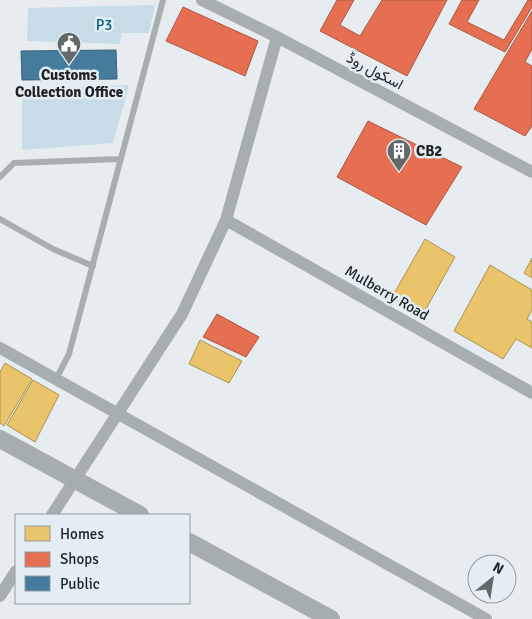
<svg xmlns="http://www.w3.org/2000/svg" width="532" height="619" font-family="Signika,Vazirmatn,sans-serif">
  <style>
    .green { fill: #c7dce7 }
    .homes { fill: #e9c46a; stroke: #ac9355 }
    .shops { fill: #e76f51; stroke: #aa5843 }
    .public { fill: #457b9d; stroke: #396078 }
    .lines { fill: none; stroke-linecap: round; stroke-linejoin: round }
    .lane { stroke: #a7aeb2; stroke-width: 6 }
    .street { stroke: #a7aeb2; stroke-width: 12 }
    .secondary { stroke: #a6adb1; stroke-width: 18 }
    .labels { text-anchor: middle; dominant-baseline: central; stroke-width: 5; stroke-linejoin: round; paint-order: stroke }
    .park-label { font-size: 15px; fill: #015b7a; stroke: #e3edf3 }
    .street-label { font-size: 15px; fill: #1d2123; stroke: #e3edf3 }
    .poi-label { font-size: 15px; font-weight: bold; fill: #1d2123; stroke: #e3edf3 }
  </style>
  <rect width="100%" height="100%" fill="#e6ecf0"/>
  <!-- green -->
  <path class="green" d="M155 5 149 33H122L120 44 27 41 28 8Z
    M129 85 113 143 22 150V89Z"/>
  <!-- homes -->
  <path class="homes" d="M425 239 455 257 422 316 392 297Z
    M532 258V278L524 273Z
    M490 265 532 290V310L527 319 532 322V348L516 339 503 359 454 331Z
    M200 340 242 361 229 383 189 364Z
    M5 363 32 379 4 426 0 423V372Z
    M33 380 59 395 35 442 7 425Z"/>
  <!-- shops -->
  <path class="shops" d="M337 0H354L340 25 360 36 382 0H447L407 76 320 31Z
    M462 0H479L467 22 504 40 528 0H532V7L505 52 449 24Z
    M183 7 258 41 245 76 166 41Z
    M532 11V49L525 62 532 66V126L525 136 474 109Z
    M368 121 462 167 426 225 337 177Z
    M217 314 259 337 246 357 203 337Z"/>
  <!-- public -->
  <path class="public" d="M116 50 117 79 22 80 21 51Z"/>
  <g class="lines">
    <!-- lane -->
    <path class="lane" d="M0 177 14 163 121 159
      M0 219 53 249 93 266
      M56 379 69 354 163 0"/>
    <!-- street -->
    <path class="street" d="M202 0 277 37 532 172
      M226 220 532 393
      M0 348 486 619
      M52 515 182 314 226 220 277 37
      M0 596 16 571"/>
    <!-- secondary -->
    <path class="secondary" d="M0 439 140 515
      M189 542 331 619"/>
  </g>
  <!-- icons -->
  <defs>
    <symbol id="civic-pin" viewBox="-11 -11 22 30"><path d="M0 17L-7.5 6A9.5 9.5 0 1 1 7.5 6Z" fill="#63686b" stroke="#e3edf3"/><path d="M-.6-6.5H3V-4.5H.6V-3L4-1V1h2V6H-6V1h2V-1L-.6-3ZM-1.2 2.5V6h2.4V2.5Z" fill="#fff"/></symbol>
    <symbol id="building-pin" viewBox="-11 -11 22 30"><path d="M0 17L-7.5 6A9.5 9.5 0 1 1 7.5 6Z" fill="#63686b" stroke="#e3edf3"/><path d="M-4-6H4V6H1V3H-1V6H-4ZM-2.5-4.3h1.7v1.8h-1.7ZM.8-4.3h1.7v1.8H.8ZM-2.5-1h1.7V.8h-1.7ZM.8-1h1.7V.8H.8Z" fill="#fff"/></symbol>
  </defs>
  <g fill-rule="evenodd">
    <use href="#civic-pin" x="55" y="30" width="28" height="38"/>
    <use href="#building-pin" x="385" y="137" width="28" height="38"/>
  </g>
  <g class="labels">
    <!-- park labels -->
    <g class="park-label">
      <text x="104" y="25">P3</text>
    </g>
    <!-- street labels -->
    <g class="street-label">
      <text transform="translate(375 71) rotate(28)">اسکول روڈ</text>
      <text transform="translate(387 293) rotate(30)">Mulberry Road</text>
    </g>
    <!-- poi labels -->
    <g class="poi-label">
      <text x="69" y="75">Customs<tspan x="69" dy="17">Collection Office</tspan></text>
      <text x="416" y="151" text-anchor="start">CB2</text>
    </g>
  </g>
  <!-- legend -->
  <rect x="15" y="514" width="175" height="90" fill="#e3edf3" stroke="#949ba0"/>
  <rect x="25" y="526" width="25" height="15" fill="#e9c46a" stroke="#949ba0"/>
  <text x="60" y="539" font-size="15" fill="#1d2123">Homes</text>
  <rect x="25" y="552" width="25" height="15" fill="#e76f51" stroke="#949ba0"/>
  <text x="60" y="564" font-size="15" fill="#1d2123">Shops</text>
  <rect x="25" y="576" width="25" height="15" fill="#457b9d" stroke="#949ba0"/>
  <text x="60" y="589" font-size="15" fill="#1d2123">Public</text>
  <!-- north arrow -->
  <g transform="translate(492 579) rotate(30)"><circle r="24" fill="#e3edf3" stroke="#949ba0"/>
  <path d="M0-4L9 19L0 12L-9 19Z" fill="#63686b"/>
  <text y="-8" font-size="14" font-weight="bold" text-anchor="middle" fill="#1d2123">N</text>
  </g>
</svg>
